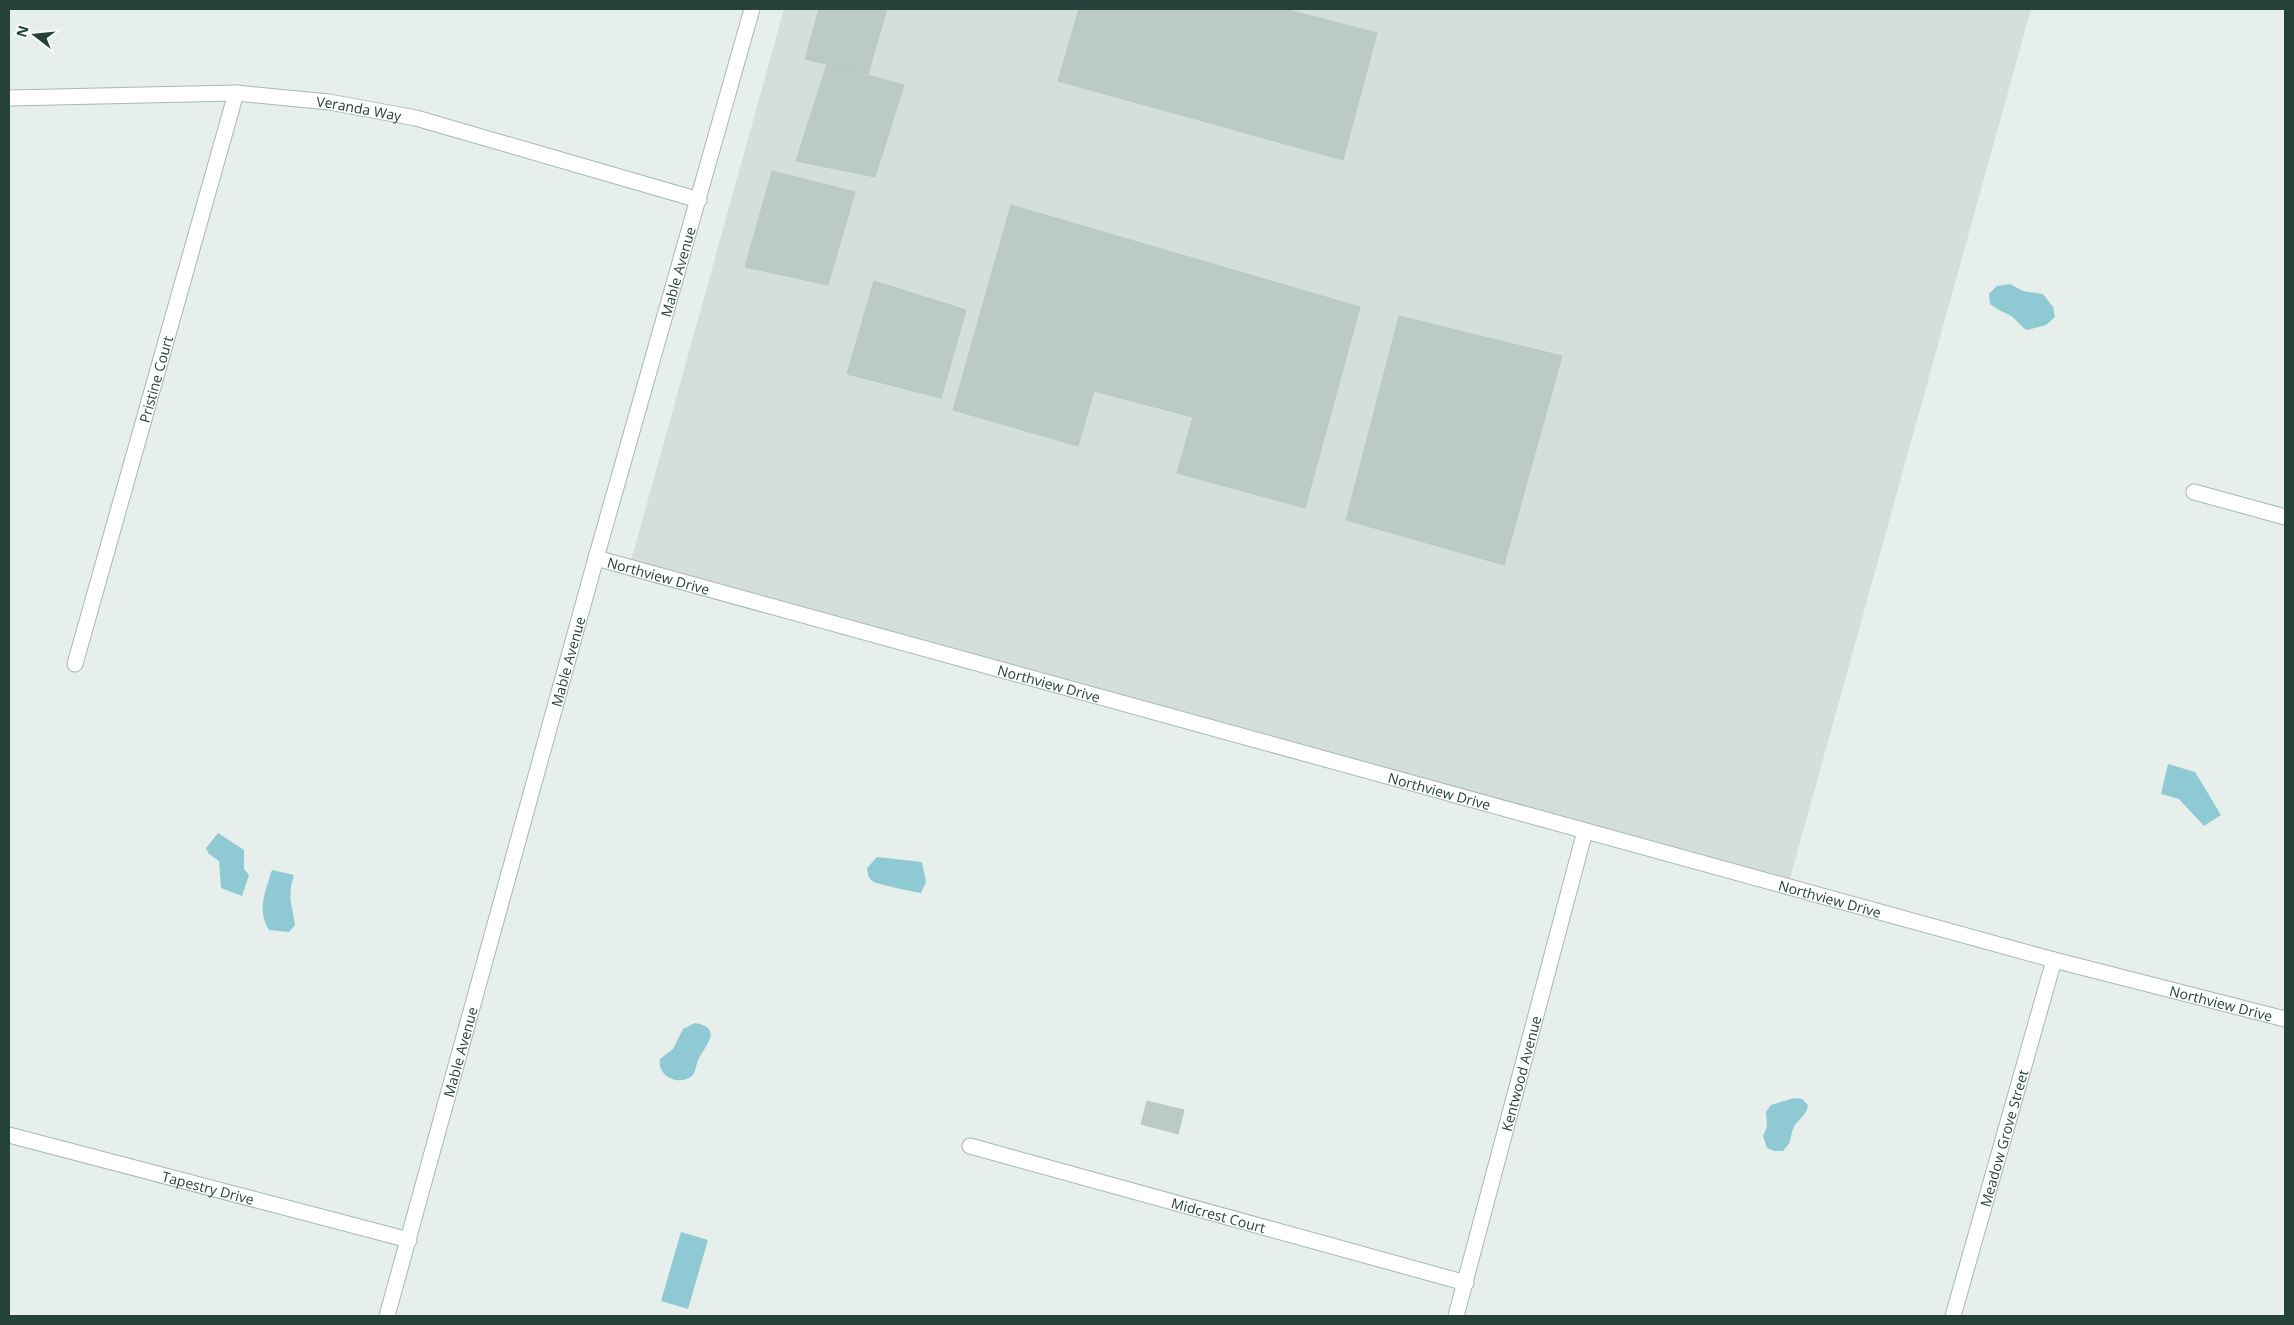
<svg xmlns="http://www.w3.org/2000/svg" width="2294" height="1325" font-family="'Open Sans',sans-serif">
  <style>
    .built { fill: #d4dfda }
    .water { fill: #8ec9d4 }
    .building { fill: #bbcac4; stroke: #b8c9c2 }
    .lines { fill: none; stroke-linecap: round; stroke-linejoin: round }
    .minor-casing { stroke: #a8b8b2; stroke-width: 17 }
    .minor { stroke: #fff; stroke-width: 15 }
    .labels { text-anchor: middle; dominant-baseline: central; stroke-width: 5; stroke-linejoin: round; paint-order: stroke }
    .street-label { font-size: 14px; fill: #24423a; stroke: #f7fbf9 }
  </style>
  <rect width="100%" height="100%" fill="#e6efeb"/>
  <!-- built -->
  <path class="built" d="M784 9H2031L1789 882 631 561Z"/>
  <!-- water -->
  <path class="water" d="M2010 284 2023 291 2043 294 2053 307 2055 317 2046 325 2027 330C2020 326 2017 320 2011 316 2004 312 1997 310 1990 304L1989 294 1997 286Z
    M2168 764 2195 772 2221 815 2204 826 2179 799 2161 794Z
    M218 833 244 850V869L249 875 242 896 221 888 219 861 209 854 206 848Z
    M877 857 922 862 926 882 921 893C918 893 877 884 874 882 868 879 868 874 867 868Z
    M272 870 294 875C287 897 292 904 295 925L289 932 269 930C256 910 266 890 272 870Z
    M695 1023C724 1028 705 1046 698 1060 696 1065 696 1070 693 1075 680 1087 657 1077 660 1059L673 1049 683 1029Z
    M1794 1098 1802 1099 1808 1105C1807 1116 1797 1119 1793 1129 1789 1141 1793 1140 1783 1151H1774L1767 1148 1763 1136 1767 1127 1766 1112 1771 1105Z
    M681 1232 708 1240 688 1309 661 1301Z"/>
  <!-- building -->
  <path class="building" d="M819 9H887L868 74 805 59Z
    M1079 9H1284L1377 33 1343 160 1058 81Z
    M827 64 904 85 875 177 796 161Z
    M772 171 855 192 828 285 745 267Z
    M1011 205 1360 307 1305 508 1177 473 1193 417 1094 391 1078 446 953 410Z
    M874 281 966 310 941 398 847 374Z
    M1399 316 1562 356 1504 565 1346 520Z
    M1147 1101 1184 1110 1178 1134 1141 1124Z"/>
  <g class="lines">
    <defs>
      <g id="minor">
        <path id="s1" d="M9 98 236 93 329 102 416 118 699 200"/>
        <path d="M2194 492 2285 517"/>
        <path id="s2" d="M596 558 2054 960 2285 1019"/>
        <path id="s3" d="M75 664 236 93"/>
        <path id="s4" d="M9 1135 409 1240"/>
        <path id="s5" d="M970 1146 1466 1283"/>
        <path id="s6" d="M387 1316 596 558 752 9"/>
        <path id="s7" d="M1456 1316 1585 831"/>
        <path id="s8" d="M1953 1316 2054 960"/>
      </g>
    </defs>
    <!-- minor casing -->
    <use href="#minor" class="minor-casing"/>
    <!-- minor -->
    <use href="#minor" class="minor"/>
  </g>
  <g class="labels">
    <!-- street labels -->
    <g class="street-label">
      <text stroke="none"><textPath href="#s1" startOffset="351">Veranda Way</textPath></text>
      <text stroke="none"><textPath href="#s6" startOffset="1084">Mable Avenue</textPath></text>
      <text stroke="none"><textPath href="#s3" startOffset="296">Pristine Court</textPath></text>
      <text stroke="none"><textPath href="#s2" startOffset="65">Northview Drive</textPath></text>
      <text stroke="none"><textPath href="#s6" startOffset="679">Mable Avenue</textPath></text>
      <text stroke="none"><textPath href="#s2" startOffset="470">Northview Drive</textPath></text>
      <text stroke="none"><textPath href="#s2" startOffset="875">Northview Drive</textPath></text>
      <text stroke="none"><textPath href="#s2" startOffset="1280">Northview Drive</textPath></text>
      <text stroke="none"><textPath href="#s2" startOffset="1685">Northview Drive</textPath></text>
      <text stroke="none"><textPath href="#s6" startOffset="274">Mable Avenue</textPath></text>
      <text stroke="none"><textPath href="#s7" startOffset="251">Kentwood Avenue</textPath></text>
      <text stroke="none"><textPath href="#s8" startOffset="185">Meadow Grove Street</textPath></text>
      <text stroke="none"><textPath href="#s4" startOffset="206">Tapestry Drive</textPath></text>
      <text stroke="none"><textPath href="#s5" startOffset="258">Midcrest Court</textPath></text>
    </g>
  </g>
  <!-- border -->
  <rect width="2294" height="1325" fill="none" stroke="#24423a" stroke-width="20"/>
  <!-- north arrow -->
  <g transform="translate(35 35) rotate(286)" stroke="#f7fbf9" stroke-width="4" paint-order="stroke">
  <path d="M0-4L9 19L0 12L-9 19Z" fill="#24423a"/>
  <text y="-8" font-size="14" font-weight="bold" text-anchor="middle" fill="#24423a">N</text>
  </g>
</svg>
